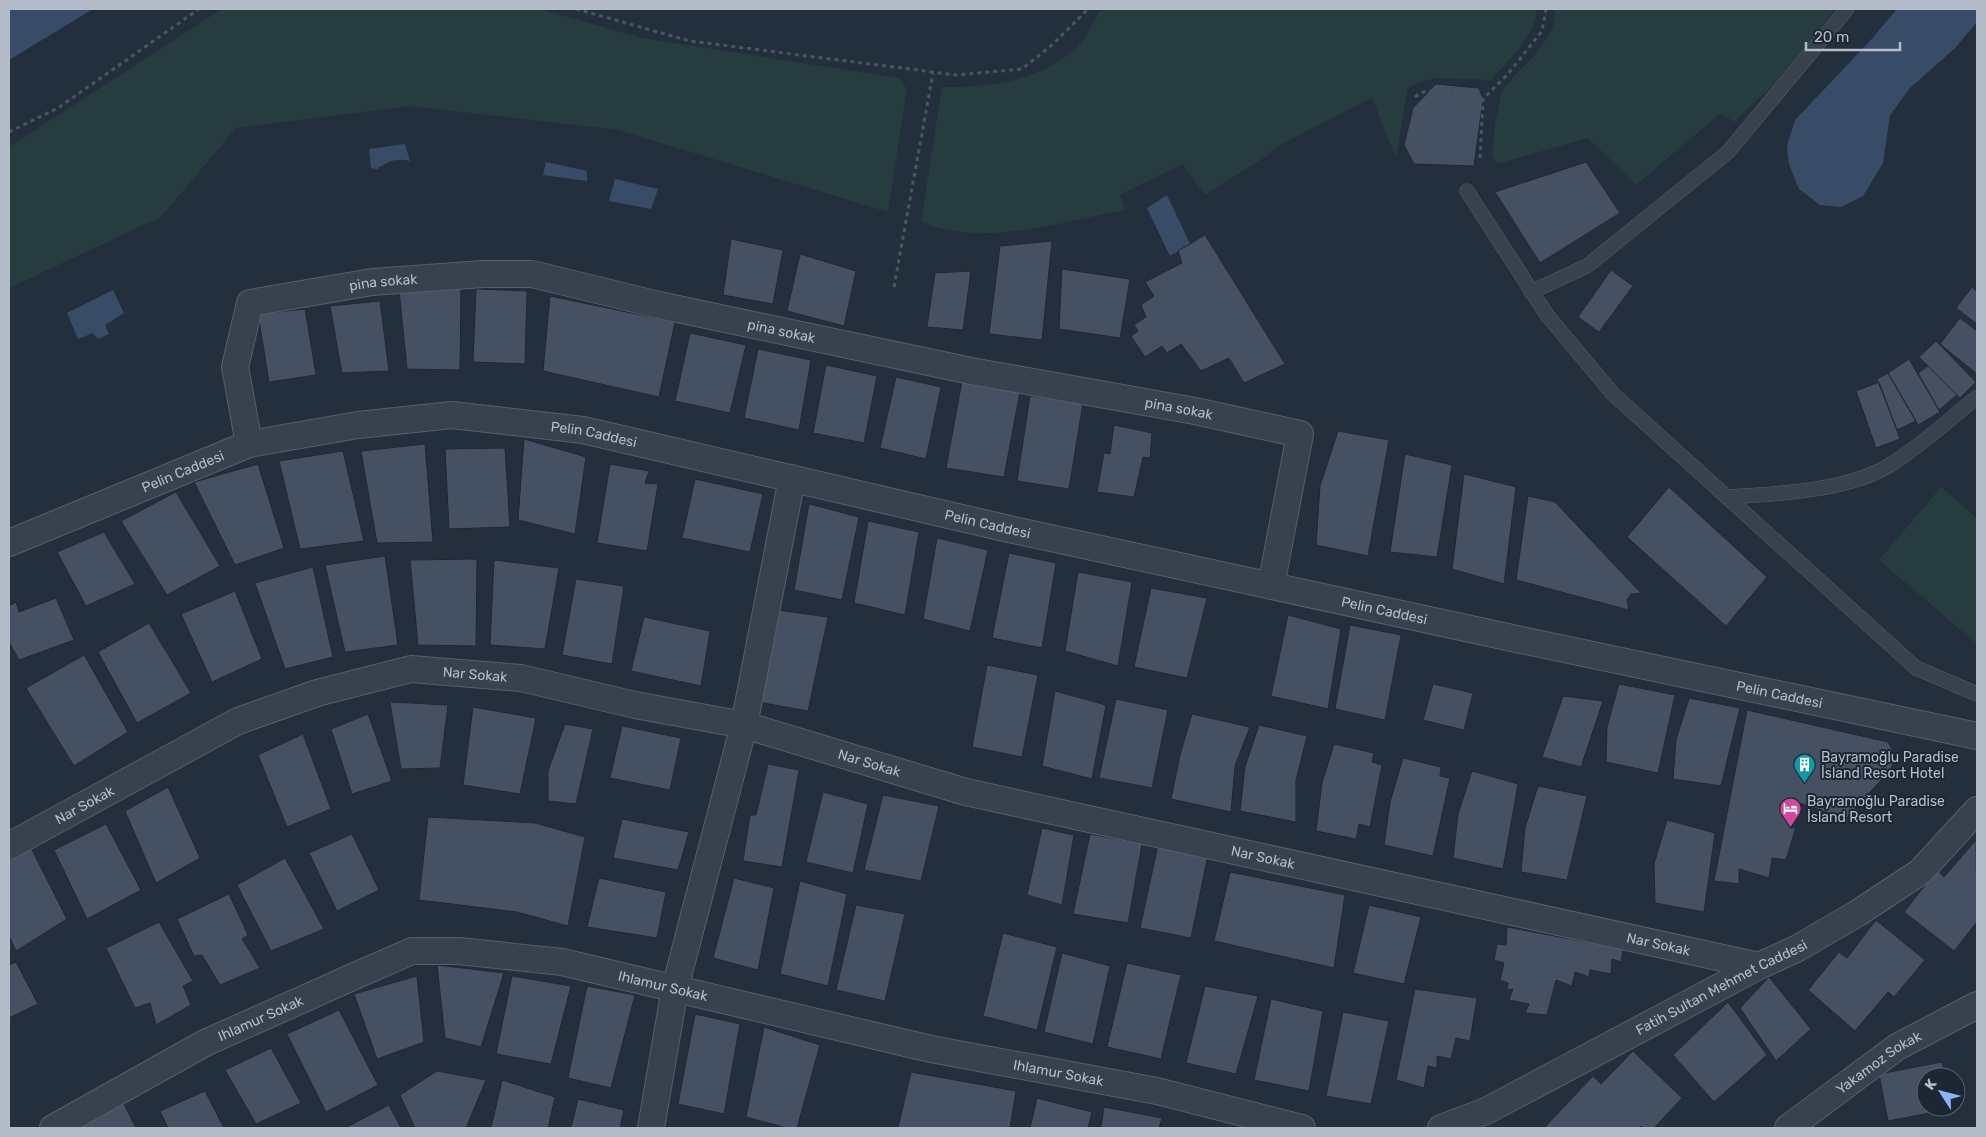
<svg xmlns="http://www.w3.org/2000/svg" width="1986" height="1137" font-family="Rubik,sans-serif">
  <style>
    .green { fill: #263c3f }
    .water { fill: #394c67 }
    .building { fill: #455162; stroke: #1f2835 }
    .lines { fill: none; stroke-linecap: round; stroke-linejoin: round }
    .service-casing { stroke: #565f6c; stroke-width: 15 }
    .minor-casing { stroke: #565f6c; stroke-width: 28 }
    .path { stroke: #44595c; stroke-width: 3; stroke-dasharray: 4 4; stroke-linecap: butt }
    .service { stroke: #38414e; stroke-width: 14 }
    .minor { stroke: #38414e; stroke-width: 26 }
    .labels { text-anchor: middle; dominant-baseline: central; stroke-width: 4; stroke-linejoin: round; paint-order: stroke }
    .street-label { font-size: 14px; fill: #b4bcc9; stroke: #1d2633 }
    .poi-label { font-size: 14px; fill: #b4bcc9; stroke: #1d2633; text-anchor: start }
  </style>
  <rect width="100%" height="100%" fill="#242f3e"/>
  <!-- green -->
  <path class="green" d="M222 9H540L642 38 899 78 907 89 888 212 618 130 411 106 236 128 161 217 9 288V147Z
    M1101 9H1536C1536 36 1508 60 1491 80L1434 78 1408 87 1396 158 1372 98 1276 147 1267 156 1205 195 1183 164 1120 195 1125 210C1062 222 982 248 921 222L942 87C990 88 1039 81 1076 48 1086 38 1094 21 1101 9Z
    M1555 9H1835L1785 74 1734 122 1721 113 1636 185 1588 138 1497 164 1492 155 1495 124 1502 91 1515 75 1533 57 1553 29Z
    M1941 487 1977 518V644L1879 560Z"/>
  <!-- water -->
  <path class="water" d="M9 9H93L9 60Z
    M1897 9H1977V22L1955 48 1910 88 1890 115 1883 163 1863 196 1841 207 1820 205 1799 189 1789 164 1787 146 1795 120 1869 42Z
    M405 144 410 161C397 158 388 161 377 169L371 168 369 149Z
    M546 162 587 171V181L543 175Z
    M615 179 658 189 651 209 609 201Z
    M1167 195 1190 244 1170 256 1147 208Z
    M113 290 124 313 105 325 109 334 98 339 93 333 78 339 67 313Z"/>
  <!-- building -->
  <path class="building" d="M1436 84 1479 88 1483 99 1474 166 1414 164 1404 145 1413 108Z
    M1586 162 1620 213 1540 263 1495 192Z
    M1205 235 1285 364 1244 383 1229 358 1201 371 1181 344 1167 353 1162 346 1145 357 1131 336 1138 331 1134 325 1146 317 1141 305 1154 296 1145 282 1182 263 1178 251Z
    M731 239 783 250 773 304 723 295Z
    M1052 241 1042 340 989 334 1000 246Z
    M800 254 856 271 844 326 787 311Z
    M1062 269 1130 279 1120 338 1059 329Z
    M1611 270 1633 286 1599 332 1578 317Z
    M971 271 963 330 927 327 935 273Z
    M1972 287 1977 292V324L1956 308Z
    M461 289 460 370 407 369 399 290Z
    M476 289 527 291 525 364 473 362Z
    M550 296 675 322 659 397 543 371Z
    M380 301 389 371 342 373 330 306Z
    M305 309 316 375 269 382 258 314Z
    M1960 318 1977 331V374L1940 344Z
    M690 333 746 345 730 413 675 401Z
    M1936 341 1976 382 1960 398 1919 357Z
    M758 349 811 360 799 430 744 418Z
    M1909 359 1940 412 1918 425 1888 373Z
    M826 365 877 376 864 443 813 433Z
    M1928 366 1957 395 1939 410 1918 373Z
    M1888 373 1916 421 1897 430 1877 379Z
    M896 377 941 387 926 459 880 448Z
    M962 381 1020 392 1004 477 946 468Z
    M1879 382 1900 439 1876 448 1856 391Z
    M1030 396 1083 403 1069 489 1017 481Z
    M1114 425 1152 433 1150 458 1143 457 1134 497 1097 492 1104 453 1110 454Z
    M1338 431 1389 440 1368 556 1316 545 1320 486Z
    M524 439 586 457 575 534 518 520Z
    M425 444 433 542 377 543 361 451Z
    M505 448 510 527 449 529 445 449Z
    M343 451 364 541 300 549 279 461Z
    M1405 454 1452 465 1437 557 1390 552Z
    M258 464 284 548 235 565 194 482Z
    M610 464 649 471 645 483 658 484 647 551 597 543Z
    M1464 474 1516 487 1504 584 1452 569Z
    M695 479 763 494 750 552 682 538Z
    M1669 487 1767 577 1726 626 1627 537Z
    M176 492 220 566 167 595 121 521Z
    M1528 496 1555 502 1641 593 1631 594 1627 600 1629 610 1516 580Z
    M809 504 859 517 842 600 794 590Z
    M868 521 919 532 905 615 854 603Z
    M104 532 135 584 86 606 57 552Z
    M937 538 988 550 970 631 923 619Z
    M1009 553 1056 563 1042 648 992 638Z
    M385 556 398 645 345 652 325 565Z
    M477 559 476 646 418 645 410 560Z
    M494 560 559 568 545 649 490 645Z
    M313 567 333 657 285 669 255 583Z
    M1078 572 1132 582 1118 666 1065 651Z
    M576 579 624 586 612 664 562 655Z
    M1151 588 1207 598 1187 678 1134 667Z
    M235 591 262 659 212 682 181 614Z
    M56 598 74 640 19 660 9 642V606L16 602 19 612Z
    M777 610 828 617 808 711 758 702Z
    M1288 615 1341 629 1328 709 1271 696Z
    M644 617 710 631 701 686 631 671Z
    M149 623 191 693 137 723 98 652Z
    M1350 625 1401 635 1385 720 1335 709Z
    M84 655 128 732 74 766 26 688Z
    M987 665 1038 675 1022 757 972 747Z
    M1433 684 1473 693 1464 730 1423 720Z
    M1619 684 1675 695 1658 773 1606 762 1607 727Z
    M1055 691 1106 705 1092 779 1042 766Z
    M1563 696 1603 701 1581 767 1542 757Z
    M1689 698 1740 708 1721 786 1673 779 1676 740Z
    M1116 699 1168 710 1152 788 1099 778Z
    M390 702 448 705 440 768 401 769Z
    M473 707 536 718 520 794 463 785Z
    M1747 710 1888 742 1895 755 1891 769 1846 819 1791 800V828L1796 827 1786 860 1772 858 1769 878 1739 869V884L1714 881Z
    M368 714 392 781 352 794 331 729Z
    M1192 714 1250 727 1235 766 1231 812 1171 799 1180 755Z
    M565 724 593 729 576 804 548 801V771Z
    M1259 725 1307 736 1296 780V822L1240 811 1245 767Z
    M622 726 681 738 670 790 610 778Z
    M303 734 331 809 287 827 258 755Z
    M1334 744 1374 753 1372 762 1382 765 1370 827 1359 824 1356 839 1316 831 1322 783Z
    M1403 758 1441 767 1440 776 1450 778 1433 856 1384 845 1390 802Z
    M768 764 799 770 782 867 743 861 750 815H756Z
    M1472 771 1518 784 1503 869 1453 858 1458 814Z
    M1538 786 1587 796 1567 880 1521 872 1525 828Z
    M168 787 200 858 156 883 125 811Z
    M823 792 868 804 853 873 806 862Z
    M883 795 939 806 921 881 864 870Z
    M428 817 535 823 585 837 568 926 517 912 419 900Z
    M622 819 689 832 678 870 613 858Z
    M1667 820 1715 833 1704 912 1655 903 1654 864Z
    M106 824 141 890 87 919 54 850Z
    M1042 828 1074 835 1062 905 1027 895Z
    M352 834 379 890 337 911 309 853Z
    M1090 834 1142 844 1128 923 1073 914Z
    M1976 840 1977 922 1954 951 1904 912 1937 870 1944 877Z
    M1158 845 1208 855 1191 938 1140 928Z
    M31 848 67 919 16 951 9 936V861Z
    M285 858 324 929 271 951 237 885Z
    M1230 872 1345 895 1334 968 1214 941Z
    M599 878 666 892 657 938 587 927Z
    M734 878 774 888 758 970 713 958Z
    M800 881 847 894 828 986 780 974Z
    M229 894 248 935 242 939 260 968 220 985 202 955 194 956 177 919Z
    M856 905 905 914 885 1001 836 990Z
    M1369 905 1421 917 1404 984 1353 973Z
    M1876 920 1925 960 1894 997 1888 992 1855 1031 1808 990 1839 952 1847 958Z
    M159 922 193 981 183 986 191 1005 156 1025 150 1003 135 1008 106 948Z
    M1507 927 1623 949 1621 962 1612 959 1611 974 1590 970 1589 977 1575 972 1572 986 1556 980 1547 1015 1525 1013 1529 1004 1509 1000 1513 989 1507 990 1508 983 1500 980 1504 963 1494 960 1497 944 1506 945Z
    M1003 933 1057 947 1037 1030 983 1016Z
    M1062 953 1110 966 1093 1044 1044 1032Z
    M16 962 38 1004 9 1018V965Z
    M1127 963 1181 975 1161 1059 1107 1047Z
    M437 965 504 973 481 1047 445 1038Z
    M417 976 424 1042 377 1059 354 994Z
    M512 976 571 986 551 1064 496 1054Z
    M1769 977 1811 1029 1776 1061 1740 1008Z
    M587 986 635 995 611 1088 568 1078Z
    M1205 986 1258 996 1236 1074 1186 1063Z
    M1415 989 1477 998 1470 1041 1456 1038 1451 1059 1437 1056V1068L1428 1066 1424 1088 1396 1080Z
    M1271 999 1323 1011 1309 1091 1254 1080Z
    M1728 1002 1767 1055 1714 1102 1673 1055Z
    M339 1010 378 1085 326 1112 287 1034Z
    M1343 1012 1389 1021 1371 1104 1326 1096Z
    M695 1014 740 1024 724 1114 678 1104Z
    M764 1027 820 1045 797 1128H787L746 1117Z
    M271 1048 301 1103 256 1124 225 1070Z
    M1633 1051 1682 1098 1654 1128H1643L1641 1126 1639 1128H1544L1593 1076 1601 1084Z
    M1942 1062 1945 1077H1926V1107H1950L1951 1109 1888 1121 1879 1074Z
    M437 1071 486 1080 466 1128H415L400 1095Z
    M911 1072 1016 1091 1010 1128H898Z
    M502 1080 555 1097 548 1128H491Z
    M205 1091 224 1128H168L160 1111Z
    M1037 1098 1092 1112 1088 1128H1030Z
    M578 1099 624 1110 620 1128H571Z
    M124 1104 136 1128H78Z
    M389 1105 401 1128H345Z
    M1104 1107 1162 1118 1159 1128H1101Z"/>
  <g class="lines">
    <defs>
      <path id="service" d="M1467 191 1547 315 1613 394 1916 668 1977 694
        M1531 292 1587 266 1728 152 1847 9
        M1726 497C1776 494 1852 491 1893 463 1923 444 1950 419 1977 397"/>
      <g id="minor">
        <path id="s1" d="M249 444 235 367 250 303 372 282 483 274H532L659 305 971 371 1195 411 1300 434 1271 586"/>
        <path id="s2" d="M9 543 249 444 358 425 452 415 583 430 1009 529 1512 638 1977 736"/>
        <path id="s3" d="M9 846 238 721 317 693 411 669 521 678 635 705 744 725 966 792 1759 966"/>
        <path id="s4" d="M53 1128 205 1043 366 971 412 951H459L562 962 931 1049 1157 1091 1302 1128"/>
        <path d="M651 1128 675 988 744 725 792 478"/>
        <path id="s5" d="M1441 1128 1486 1111 1759 966 1798 948 1858 913 1920 872 1977 810"/>
        <path id="s6" d="M1788 1128 1897 1047 1977 1005"/>
      </g>
    </defs>
    <!-- service casing -->
    <use href="#service" class="service-casing"/>
    <!-- minor casing -->
    <use href="#minor" class="minor-casing"/>
    <!-- path -->
    <path class="path" d="M576 9 690 41 956 75 1022 69 1052 45 1088 9
      M1415 97C1431 83 1465 95 1483 99
      M9 132 58 108 199 9
      M1480 158 1483 99 1508 74 1542 31 1546 9
      M894 287 933 73"/>
    <!-- service -->
    <use href="#service" class="service"/>
    <!-- minor -->
    <use href="#minor" class="minor"/>
  </g>
  <!-- icons -->
  <defs>
    <symbol id="building-pin" viewBox="-11 -11 22 30"><path d="M0 17L-7.5 6A9.5 9.5 0 1 1 7.5 6Z" fill="#0f9aa8" stroke="#1d2633"/><path d="M-4-6H4V6H1V3H-1V6H-4ZM-2.5-4.3h1.7v1.8h-1.7ZM.8-4.3h1.7v1.8H.8ZM-2.5-1h1.7V.8h-1.7ZM.8-1h1.7V.8H.8Z" fill="#fff"/></symbol>
    <symbol id="hotel-pin" viewBox="-11 -11 22 30"><path d="M0 17L-7.5 6A9.5 9.5 0 1 1 7.5 6Z" fill="#d1479c" stroke="#1d2633"/><path d="M-6-4.5h1.5V1H6V5H4.5V3h-9V5H-6ZM-4 0a1.8 1.8 0 1 1 3.6 0ZM.5 0V-2.5h3Q6-2.5 6 0Z" fill="#fff"/></symbol>
  </defs>
  <g fill-rule="evenodd">
    <use href="#building-pin" x="1792" y="752" width="25" height="34"/>
    <use href="#hotel-pin" x="1778" y="796" width="25" height="34"/>
  </g>
  <g class="labels">
    <!-- street labels -->
    <g class="street-label">
      <text stroke="none"><textPath href="#s1" startOffset="279">pina sokak</textPath></text>
      <text stroke="none"><textPath href="#s1" startOffset="684">pina sokak</textPath></text>
      <text stroke="none"><textPath href="#s1" startOffset="1089">pina sokak</textPath></text>
      <text stroke="none"><textPath href="#s2" startOffset="608">Pelin Caddesi</textPath></text>
      <text stroke="none"><textPath href="#s2" startOffset="188">Pelin Caddesi</textPath></text>
      <text stroke="none"><textPath href="#s2" startOffset="1012">Pelin Caddesi</textPath></text>
      <text stroke="none"><textPath href="#s2" startOffset="1418">Pelin Caddesi</textPath></text>
      <text stroke="none"><textPath href="#s3" startOffset="506">Nar Sokak</textPath></text>
      <text stroke="none"><textPath href="#s2" startOffset="1822">Pelin Caddesi</textPath></text>
      <text stroke="none"><textPath href="#s3" startOffset="911">Nar Sokak</textPath></text>
      <text stroke="none"><textPath href="#s3" startOffset="86">Nar Sokak</textPath></text>
      <text stroke="none"><textPath href="#s3" startOffset="1316">Nar Sokak</textPath></text>
      <text stroke="none"><textPath href="#s3" startOffset="1721">Nar Sokak</textPath></text>
      <text stroke="none"><textPath href="#s4" startOffset="655">Ihlamur Sokak</textPath></text>
      <text stroke="none"><textPath href="#s5" startOffset="314">Fatih Sultan Mehmet Caddesi</textPath></text>
      <text stroke="none"><textPath href="#s4" startOffset="235">Ihlamur Sokak</textPath></text>
      <text stroke="none"><textPath href="#s6" startOffset="112">Yakamoz Sokak</textPath></text>
      <text stroke="none"><textPath href="#s4" startOffset="1060">Ihlamur Sokak</textPath></text>
    </g>
    <!-- poi labels -->
    <g class="poi-label">
      <text x="1821" y="757">Bayramoğlu Paradise<tspan x="1821" dy="16">İsland Resort Hotel</tspan></text>
      <text x="1807" y="801">Bayramoğlu Paradise<tspan x="1807" dy="16">İsland Resort</tspan></text>
    </g>
  </g>
  <!-- border -->
  <rect width="1986" height="1137" fill="none" stroke="#b4bcc9" stroke-width="20"/>
  <!-- north arrow -->
  <g transform="translate(1941 1092) rotate(306)"><circle r="24" fill="#1d2633" stroke="#59626f"/>
  <path d="M0-4L9 19L0 12L-9 19Z" fill="#8ab4f8"/>
  <text y="-8" font-size="14" font-weight="bold" text-anchor="middle" fill="#b4bcc9">K</text>
  </g>
  <!-- scale -->
  <path d="M1806 42v8h94v-8" fill="none" stroke="#b4bcc9" stroke-width="2.5"/>
  <text x="1814" y="42" font-size="15" fill="#b4bcc9" stroke="#1d2633" stroke-width="4" paint-order="stroke">20 m</text>
</svg>
